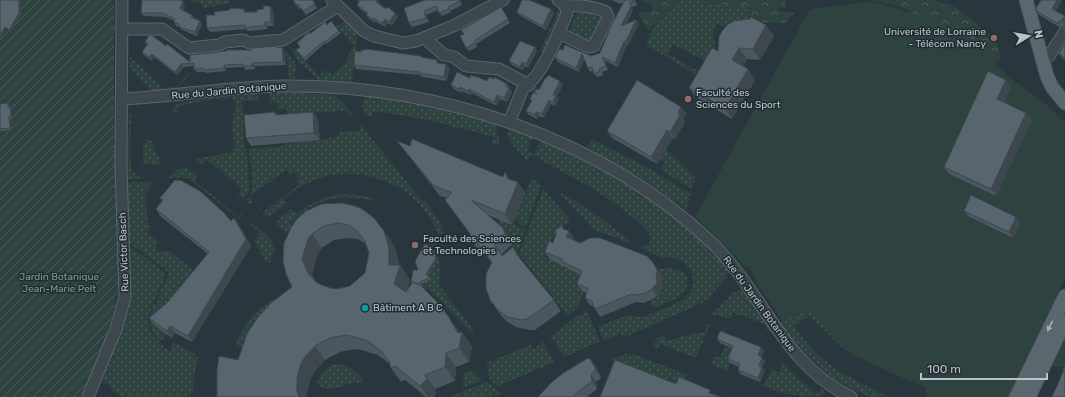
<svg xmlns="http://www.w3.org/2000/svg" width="1065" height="397" font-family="Rubik,sans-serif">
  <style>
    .grass { fill: url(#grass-dots) }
    .forest { fill: url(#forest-crowns) }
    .garden { fill: url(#garden-furrows) }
    .pitch { fill: #2e433f }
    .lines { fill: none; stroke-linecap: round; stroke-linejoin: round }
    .minor-casing { stroke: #5a656c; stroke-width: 13 }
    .major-casing { stroke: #49535a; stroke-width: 15 }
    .minor { stroke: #3c474e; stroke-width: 11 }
    .major { stroke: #5b676e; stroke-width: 13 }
    .wall { fill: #4b575f; fill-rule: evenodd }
    .shaded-wall { fill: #3d474d }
    .building { fill: #57656e; stroke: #3d474d; fill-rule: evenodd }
    .oneway { fill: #a6b0b7 }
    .education-dot { fill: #8d6e63; stroke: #212c33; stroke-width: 1.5 }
    .culture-dot { fill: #0f9aa8; stroke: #212c33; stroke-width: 1.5 }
    .labels { text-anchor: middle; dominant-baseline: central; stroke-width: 3; stroke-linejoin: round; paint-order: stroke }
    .poi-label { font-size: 10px; fill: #b9c2c9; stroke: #212c33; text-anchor: start }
    .street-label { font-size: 10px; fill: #b9c2c9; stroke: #212c33 }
    .park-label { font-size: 10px; fill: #7a9c7b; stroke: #212c33 }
  </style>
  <defs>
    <pattern id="grass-dots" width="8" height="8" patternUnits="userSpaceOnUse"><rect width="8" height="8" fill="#2e433f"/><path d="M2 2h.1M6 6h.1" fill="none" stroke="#4a5c59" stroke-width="1.8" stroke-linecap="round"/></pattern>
    <pattern id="forest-crowns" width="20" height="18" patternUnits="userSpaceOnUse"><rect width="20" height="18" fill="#2e433f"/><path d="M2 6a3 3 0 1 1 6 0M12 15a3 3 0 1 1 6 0" fill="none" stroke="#4a5c59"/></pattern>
    <pattern id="garden-furrows" width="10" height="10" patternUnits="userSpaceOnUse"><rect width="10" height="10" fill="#2e433f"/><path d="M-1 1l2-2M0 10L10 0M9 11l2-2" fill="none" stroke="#4a5c59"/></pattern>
  </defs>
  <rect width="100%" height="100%" fill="#29363e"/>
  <!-- grass -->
  <path class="grass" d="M190 0H230V3L202 8V5Z
    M669 0H694L727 6H746L750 22 728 28 718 24 715 26 713 34 716 49 709 63 673 44 668 54 703 74 701 78 645 44Z
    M559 9 563 11 544 53 540 51Z
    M578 9 603 19 592 43 568 33Z
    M345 21 358 31 352 82 319 80 299 62 292 50 295 48 319 76 325 70 332 75 344 64H345L353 45 337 26Z
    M286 51 296 64 295 78 289 79Z
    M130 57 163 88 176 87 190 72V74L177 89 152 91 130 69Z
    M270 93H295L333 95 341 101 354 116 348 117V111C327 111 307 114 287 114L286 109 278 110V102H270Z
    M233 94H258V101H242L244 143 247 155 249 187V192L244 199 238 194 242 189 206 159 201 164 195 159 229 153 235 147 232 128 236 103 232 98 213 99 176 107 179 112H174V106L176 104 210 97Z
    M368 96C399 100 430 106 460 113V115L469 118 470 116 495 123 500 143 498 144 492 143 494 137 424 119 373 111 372 117C366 116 363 112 362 106L364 99Z
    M129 114 132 115C130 123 129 163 132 170 134 175 140 177 145 178L128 179Z
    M360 124 422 201H425C433 211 440 221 445 233L439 235C433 222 425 209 415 200 392 178 354 168 323 177 309 181 297 189 285 197L283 199 287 203 270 217H267L258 208 259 207 263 212 299 185 296 180 299 178 296 172 290 175 286 170 250 196 253 201 250 204 246 200C248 198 251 195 251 192 254 182 250 159 249 149L284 146V144L339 137V131H360Z
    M508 129H513L533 137 527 151 534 154 541 141C589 163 637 187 679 221 689 229 698 238 708 247L707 249 714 256 716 255 729 271 727 276 708 299 700 304 623 338 621 333 606 340 603 339 598 327 627 315 643 317 671 306 684 299 692 289 693 283 692 275 690 270 684 263 672 257 663 258 640 248C647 247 651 242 651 236 645 226 635 219 626 212 597 189 564 172 531 155L528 160H527C519 151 505 142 508 129Z
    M146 139 151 140 156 154 159 156 160 165 143 164V143H146Z
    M592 139 643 165 691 194 686 209 643 179 587 147Z
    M666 149 695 177 692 189 661 170 664 162 659 160Z
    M187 167 198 176 195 181 235 214 238 217 242 212 243 213 239 219 188 178H168L181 168Z
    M532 177 541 186 526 227 518 224 519 221 514 220Z
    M128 182H153L151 185 145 186 143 184 147 188 146 186H151L145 195 148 224 151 227 147 233 158 241 156 246 159 251 164 252 168 250 194 271 171 299 154 324 167 334 160 342C150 332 147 317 154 304L156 305 158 302 156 300 169 274 164 268 129 243Z
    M543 189 570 219 567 223 557 229 544 257 568 267 587 280 579 305 568 316 519 254Z
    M558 192C586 205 610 225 635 245L595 230Z
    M341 194 362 195 373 198V201C340 193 313 198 290 225L295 230 291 233 283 230 277 225V221L292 209 296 214C310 203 324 197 341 194Z
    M499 219 526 230 517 254 510 246 512 242 510 237 495 229Z
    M250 222C264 233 284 244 269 263L265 261 254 240 260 232 249 224Z
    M436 243 440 266 439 285 474 331 471 333 441 301 426 288 425 291 414 285 431 280 427 276 437 260 434 251 435 249 429 244Z
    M762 244 864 342 857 358 832 339 809 315 794 327C803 338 812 350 823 359 843 376 867 386 890 397H869L835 380 806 355 781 323 782 320 757 283Z
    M129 246 165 272C166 277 163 282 161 286 147 316 139 329 169 351L174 342 195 354 198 358 194 376 193 394H191V397H122L114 392 109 384 102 382C111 356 126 324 129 296 131 280 130 263 129 246Z
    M669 267C673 268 680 270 684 273 687 276 688 281 687 285 683 298 668 302 656 307L650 305 651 300 660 292H661L663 288 661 287 662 278 658 270Z
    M743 288 771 329V331L765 329 767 325 755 320 754 321 753 319 733 313 730 319 712 314 732 294Z
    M279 298 253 358 234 361 236 358 240 359 243 347 237 346 236 344C241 327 261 303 279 298Z
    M587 312 600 341 565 357 550 337 577 316Z
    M706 324H710V325L696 358 660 344 657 350 653 345 657 339 664 335 667 341 687 335 706 332Z
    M727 326 724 334 741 338 727 371 711 364 714 356 720 358 728 338 721 334 725 327Z
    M543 342 554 361V362L498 386 490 380 486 363 530 345 534 349Z
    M625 354 636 355 687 375 680 393 618 372 611 359Z
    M783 363 802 382 818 394 822 389 824 391 823 396 800 397 799 395 785 394 761 385 765 383 772 369 779 372Z
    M335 364C346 364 360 372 364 383 360 384 356 382 352 383 341 385 325 396 317 382 320 373 327 367 335 364Z
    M471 370 482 380 462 388 464 373Z
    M486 382 501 393 493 397H450Z"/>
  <!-- forest -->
  <path class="forest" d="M642 0H677L649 31 638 13 652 11 651 3 643 2Z
    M694 0H786L785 8H778L781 11 794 13 785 23 750 22 746 6H727Z
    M870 0H931L955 7 972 20 997 43 1001 60 977 64 919 24 909 10 894 5Z"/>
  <!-- garden -->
  <path class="garden" d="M0 0H114V114L119 278C117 317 97 360 83 397H0Z"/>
  <!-- pitch -->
  <path class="pitch" d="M866 2 881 4 931 19 964 33 1009 77 1042 101 1065 122V278L1008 397H927L926 388C894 373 853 360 829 333 822 326 817 316 812 308L782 320 757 283 752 272 748 266 746 268 722 242 695 217 810 9Z
    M1065 338V367L1051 366Z"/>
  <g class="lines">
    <defs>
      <path id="minor" d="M332 0 364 31 374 36 403 43 416 41 426 37 453 26 503 0
        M121 29H162L189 48 219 45 225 42 243 40 250 43 283 40 338 6
        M559 33 588 47 594 46 608 17 606 12C593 6 579 5 566 6
        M426 37 428 41 444 55 454 57 466 66 499 69 529 85
        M1042 58 1049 56 1051 53 1065 31
        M121 99C177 96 233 86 289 86 441 86 600 137 711 242 763 292 783 365 851 397
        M509 122 524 86C541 80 560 30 567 13 566 6 564 3 558 0
        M88 397 108 348 116 329 125 297 121 165 122 0"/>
      <path id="major" d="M1026 0 1047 76 1052 87 1065 103
        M1016 397 1065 296
        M1029 397 1065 321"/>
    </defs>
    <!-- minor casing -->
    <use href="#minor" class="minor-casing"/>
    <!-- major casing -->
    <use href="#major" class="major-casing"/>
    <!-- minor -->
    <use href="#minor" class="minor"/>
    <!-- major -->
    <use href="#major" class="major"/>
  </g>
  <!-- wall -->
  <path class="wall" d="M293 0H312L317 8 306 15 301 8 299 9Z
    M357 0H377L380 3 379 4 398 16 392 26 388 23 385 27 375 21V23L369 19 366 15 367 14 360 9 357 5 359 2Z
    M460 0 462 5 450 11 451 12 442 16 438 10 426 15 429 22 412 27 409 23 404 8Z
    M612 0H635L637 5 632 7 633 10 626 24 636 20 639 24 628 45 627 44 618 67 605 61 608 70 602 72 603 75 597 77 593 71 590 72 588 68 584 59 579 72 558 62 555 58 563 50 591 56 600 53 623 3 620 4Z
    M185 5 183 11 192 15 194 18 200 21 202 24 197 36 182 30 180 27 176 26 174 22 175 21 165 17 144 16 141 13Z
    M270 6 273 10 274 26H267L268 29 248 31 246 29 210 32 207 28 215 15 244 9 246 12H257L264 9Z
    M501 7 510 23 476 44 477 47 469 51 466 48 464 34Z
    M551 9 554 13 546 30 519 15 517 12Z
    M1035 10 1056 11 1065 17V24L1059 27 1038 14Z
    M327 25 339 31 341 33 326 44 325 43 305 61 298 52 310 34Z
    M966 33H975L977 35 972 40Z
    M774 36 760 60 747 59 743 66 748 69 755 80 732 119 697 98 689 88 718 51Z
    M145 42 190 62 251 50 282 47 284 51 286 65 255 66V69L246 70 244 67 226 68V71L206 73 205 72H197L194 69V66L184 67 177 75 154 57 152 61 144 55 142 52 147 45Z
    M1065 44V60L1062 58 1059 54Z
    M535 47 537 51 528 68 525 66 523 70 512 65 509 61Z
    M421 56 422 58 437 60 439 63 446 64 449 68 447 81 422 77 420 75 356 69 354 65Z
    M494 79 507 84 512 92 507 102 500 99 497 106 472 93 471 95 462 91 461 93 454 89 451 85 487 81Z
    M1006 80 1011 87 1004 102 1026 113 1032 120 996 196 949 174 944 167Z
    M563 85 557 96 559 99 555 106 551 104 544 118 539 116 537 119 529 115 526 111 532 101 530 99 536 94 534 92 539 90Z
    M0 104 9 105V107L11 109 12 118H10L11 130 0 131Z
    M275 112 277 115 313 112 318 120 320 140 251 146 246 138Z
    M687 114 683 119 685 122 675 139 673 138 657 164 612 138 607 131Z
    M397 141 410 146 503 177 505 172 509 179 518 182 525 193 512 225 488 215 511 238 512 244 501 255 502 256 513 247 522 261 554 300 561 311 535 330H530L516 327 506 321 497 310 490 300 491 262 481 249 477 248 470 237 471 235 445 200 447 198 440 196 405 151Z
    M160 198 231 221 239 225 251 246 192 342 175 333 172 338 154 325 149 318 167 303 208 254 160 216 156 209 162 201Z
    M322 204 394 245 399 262V265H400L410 280 407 290 411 284V283L418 270 434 251 437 260 428 276 431 280 421 284V286L458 330 459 333 462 332 472 347 469 362 456 367 455 381 435 389 436 394 434 397H426L405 380 401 382 391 368 390 364 378 355 361 350 355 349 340 352 325 360 314 372 310 380 307 393 238 360 292 287ZM348 238 358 239 366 244 369 253 365 273 350 286 337 289 330 288 317 283 315 280 312 274 318 253 322 248 334 240Z
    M964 211 1020 223 1013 238 968 216Z
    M564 229 574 238 573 240 660 272 662 278V286L663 288 657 296 651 300 643 303 636 302 600 317 594 307 590 305 585 298 587 293 583 292 577 284 581 275 568 269 566 267 550 260 545 252Z
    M717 339 764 351 761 357 765 361 762 368 765 371 760 382 740 374 738 370 739 367 730 363 728 359 732 348 720 343Z
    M588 358 589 359H590L596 366 601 378 596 382 597 389 587 397H538Z"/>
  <!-- shaded-wall -->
  <path class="shaded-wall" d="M19 0H21V15L11 32 9 30Z
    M377 0 380 3 378 6 376 2Z
    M1057 0H1062L1055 13 1052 9Z
    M183 1 185 5 182 12 180 9Z
    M629 3 632 7 633 10 624 29 621 26Z
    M270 6 273 10 274 26 271 22Z
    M551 9 554 13 546 30 543 26Z
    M424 11 426 15 429 22 426 18Z
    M395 13 398 16 392 26 389 22Z
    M1065 16V24L1062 20Z
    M373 18 375 21V23L372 19Z
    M385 19 388 23 385 27 382 23Z
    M636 20 639 24 628 45 626 41Z
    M200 21 202 24 197 36 195 32Z
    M265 22 267 26 268 29 265 25Z
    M766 25 774 36 760 60 753 49Z
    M5 27 6 29 0 40V35Z
    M624 41 627 44 618 67 615 63Z
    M282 47 284 51 286 65 283 62Z
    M535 47 537 51 528 68 526 64Z
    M739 48 747 59 740 71 732 60Z
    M152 54 154 57 152 61 149 57Z
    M582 54 585 58 579 72 576 68Z
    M602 57 605 61 608 70 606 66Z
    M522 62 525 66 523 70 520 67Z
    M252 63 255 66V69L252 66Z
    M181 64 184 67 177 75 175 72Z
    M446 64 449 68 447 81 444 77Z
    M224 65 226 68V71L224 68Z
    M748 69 755 80 732 119 725 109Z
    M1006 80 1011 87 1002 106 997 99Z
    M560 81 563 85 557 96 559 99 555 106 553 102V95Z
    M460 87 462 91 461 93 459 89Z
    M509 88 512 92 507 102 504 98Z
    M469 89 472 93 471 95 468 91Z
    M497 95 500 99 497 106 494 102Z
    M549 100 551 104 544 118 542 114Z
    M10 107 11 109 12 118 11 116Z
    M681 107 687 114 683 119 685 122 675 139 670 132 678 113Z
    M313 112 318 120 320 140 314 133Z
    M536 112 539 116 537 119 535 115Z
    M1026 113 1032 120 996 196 991 189Z
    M9 116 10 118 11 130 10 128Z
    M667 130 673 138 657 164 651 157Z
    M505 172 512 183 518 182 525 193 512 225 505 214 508 179Z
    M1016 217 1020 223 1013 238 1009 232Z
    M234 218 239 225 251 246 192 342 188 336Z
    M562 226 567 234 569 231 574 238 571 245 566 237Z
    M503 228 511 238 512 244 505 233Z
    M384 231 394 245 399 262V269L400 265 410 280 404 299 394 284 389 265Z
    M312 234 322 248 318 253 312 274 318 287 308 273 302 259 308 239Z
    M433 249 434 251 437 260 427 276 426 274Z
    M654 264 660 272 662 278V286L663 288 657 296 652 289 656 280Z
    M448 316 461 336 462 332 472 347 469 362 459 348 458 333Z
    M170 326 175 333 172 338 167 331Z
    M315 346 325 360 314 372 310 380 307 393V397H299L297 391V378L300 366 304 358Z
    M761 347 764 351 760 359 758 355Z
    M446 353 456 367 455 381 445 367Z
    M762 357 765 361 762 368 765 371 760 382 758 378 759 366Z
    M588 358 594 365 590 359 596 366 601 378Z
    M591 374 596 382 597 389 592 381Z
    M425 375 435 389 436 394 434 397H428L420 386Z"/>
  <!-- building -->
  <path class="building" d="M0 0H19V13L9 30 5 27 0 35Z
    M142 0H180L183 1 180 9 192 15 191 17 200 21 195 32 179 27 180 25 174 22 175 19 163 13H141Z
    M293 0H312L315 4 303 11 298 4 296 5Z
    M359 0H377L376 2 386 9 388 7 395 13 389 22 385 19 382 23 373 18 372 19 366 15 368 13 357 5 360 1Z
    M425 0H459L460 1 448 7 449 9 439 13 436 6 424 11 426 18 409 23 404 8Z
    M522 0H529L551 9 543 26 517 12Z
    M625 0H634V1L629 3 631 6 621 26 636 20 626 41H624L615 63 602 57 606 66 599 69 600 71 594 74 592 67 588 68 582 54 576 68 555 58 559 49 563 50 565 45 591 56 600 53 612 24Z
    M1041 0H1057L1052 9 1065 16 1062 20 1057 23 1035 10Z
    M263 6H270L271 22H265V25L245 28V25L207 28 206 15H215L214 12 230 10V8L244 9V12H257V10L264 9Z
    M501 7 508 19 474 41 475 43 466 48 460 36 464 34 461 30Z
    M751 17 766 25 753 49 739 48 732 60 748 69 725 109 689 88 712 48 718 51 719 37 722 31 727 25 734 21 750 19Z
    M331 21 339 31 325 42 324 41 304 58 296 50 300 47 297 43 309 32 310 34 325 22 327 25Z
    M971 28 975 33 971 38 966 33Z
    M150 34 166 46 167 44 190 62V55L227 51V50H251V48L276 46 277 48 282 47 283 62 252 63V66H243V64L224 65V68L204 70 203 68 194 69V63L181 64 175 72 152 54 149 57 142 52 148 44 145 42Z
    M520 41 535 47 526 64 522 62 520 67 509 61Z
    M1065 44V58L1059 54Z
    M365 49 421 56V57L437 60V63L446 64 444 77 419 73V72L354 65 355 51 361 52V50H365Z
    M988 71 1006 80 997 99 1026 113 991 189 944 167Z
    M457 72 470 78 471 75 475 77V76L487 81 489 77 494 79V77L507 84 505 86 509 88 504 98 497 95 494 102 469 89 468 91 460 87 459 89 451 85Z
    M548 75 560 81 553 95H556L553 102 549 100 542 114 536 112 535 115 526 111 532 100 530 99 533 93 537 94 534 92 536 89 539 90 545 78 546 79Z
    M637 80 681 107 678 113 680 115 670 132 667 130 651 157 607 131Z
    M8 103V107H10L11 116H9L10 128 0 129V104Z
    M275 112V115L313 112 314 133 246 138 244 115Z
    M412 139 503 177 505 172 508 179 518 182 505 214 471 200 503 228 505 233 494 244 502 256 513 247 517 255 554 300 527 319 522 320 508 317 499 311 490 300 486 288V274L492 262 474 238 470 237 471 235 445 200 452 193 433 185 397 141 410 146Z
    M175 180 179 181 180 180 200 191 223 212 231 221 234 218 246 239 188 336 170 326 167 331 149 318 167 303 209 252 156 209 163 200 160 198Z
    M971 195 1016 217 1009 232 964 211Z
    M342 203 355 206 362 209 374 218 384 231 389 248V265H400L394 284 406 292 413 282 421 286 438 303 448 316 458 333 462 332 459 348 446 353 445 367 425 375 427 379 420 386 395 366 391 368 389 361 381 351 368 341 351 336 345 335 330 338 315 346 304 358 300 366 297 378V391L299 397H217V370L219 356 238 360 247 334 258 317 272 302 292 287 286 274 283 261 284 243 291 228 296 220 306 211 322 204ZM338 223 348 225 356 230 365 241 369 253 365 273 350 286 337 289 330 288 317 283 308 273 302 259 308 239 312 234 324 226Z
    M562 226 563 229 569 231 566 237 580 243 590 238H600L647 256 654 264 657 271 656 280 658 281 652 289 646 293 638 295 631 294 595 309 592 301 585 298 588 288 577 284 582 271 563 262 562 259 545 252 549 241 553 243 556 234 555 230Z
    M425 244 433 249 436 258 426 274 430 278 420 282 419 284 413 282 412 283H411L413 270H418L415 261Z
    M720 331 761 347 758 355 762 357 759 366 762 367 758 378 738 370 740 364 728 359 733 346 717 339Z
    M588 358 589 359H590L596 370 591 374 592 381 572 397H538L552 382 562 374Z
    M615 360 676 384 679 377 710 390 709 393 721 397H600Z
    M1064 366H1065V397H1052L1063 372Z"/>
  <!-- one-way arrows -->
  <defs><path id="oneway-solid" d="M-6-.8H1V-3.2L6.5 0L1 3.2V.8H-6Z"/></defs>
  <use class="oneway" href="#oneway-solid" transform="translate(1050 326) rotate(116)"/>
  <!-- markers -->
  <g class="education-dot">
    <circle cx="994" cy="38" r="4"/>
    <circle cx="688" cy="99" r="4"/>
    <circle cx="415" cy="245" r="4"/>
  </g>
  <circle class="culture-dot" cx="365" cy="308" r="4"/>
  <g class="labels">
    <!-- poi labels -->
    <g class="poi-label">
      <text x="986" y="32" text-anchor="end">Université de Lorraine<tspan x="986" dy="12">- Télécom Nancy</tspan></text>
      <text x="696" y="93">Faculté des<tspan x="696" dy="12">Sciences du Sport</tspan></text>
      <text x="423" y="239">Faculté des Sciences<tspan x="423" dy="12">et Technologies</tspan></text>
      <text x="373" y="308">Bâtiment A B C</text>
    </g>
    <!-- street labels -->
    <g class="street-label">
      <text transform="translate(229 91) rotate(-5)">Rue du Jardin Botanique</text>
      <text transform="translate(124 252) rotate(-92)">Rue Victor Basch</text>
      <text transform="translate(759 304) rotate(54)">Rue du Jardin Botanique</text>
    </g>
    <!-- park labels -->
    <g class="park-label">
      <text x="59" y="277">Jardin Botanique<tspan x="59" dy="12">Jean-Marie Pelt</tspan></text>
    </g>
  </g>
  <!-- north arrow -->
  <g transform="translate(1029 36) rotate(79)" stroke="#212c33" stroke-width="3" paint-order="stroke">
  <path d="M0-3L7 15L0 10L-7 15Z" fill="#b9c2c9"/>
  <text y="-6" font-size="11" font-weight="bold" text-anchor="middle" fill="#b9c2c9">N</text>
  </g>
  <!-- scale -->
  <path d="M921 373v6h126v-6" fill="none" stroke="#b9c2c9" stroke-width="2"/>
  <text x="927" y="373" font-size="12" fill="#b9c2c9" stroke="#212c33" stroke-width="3" paint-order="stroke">100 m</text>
</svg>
